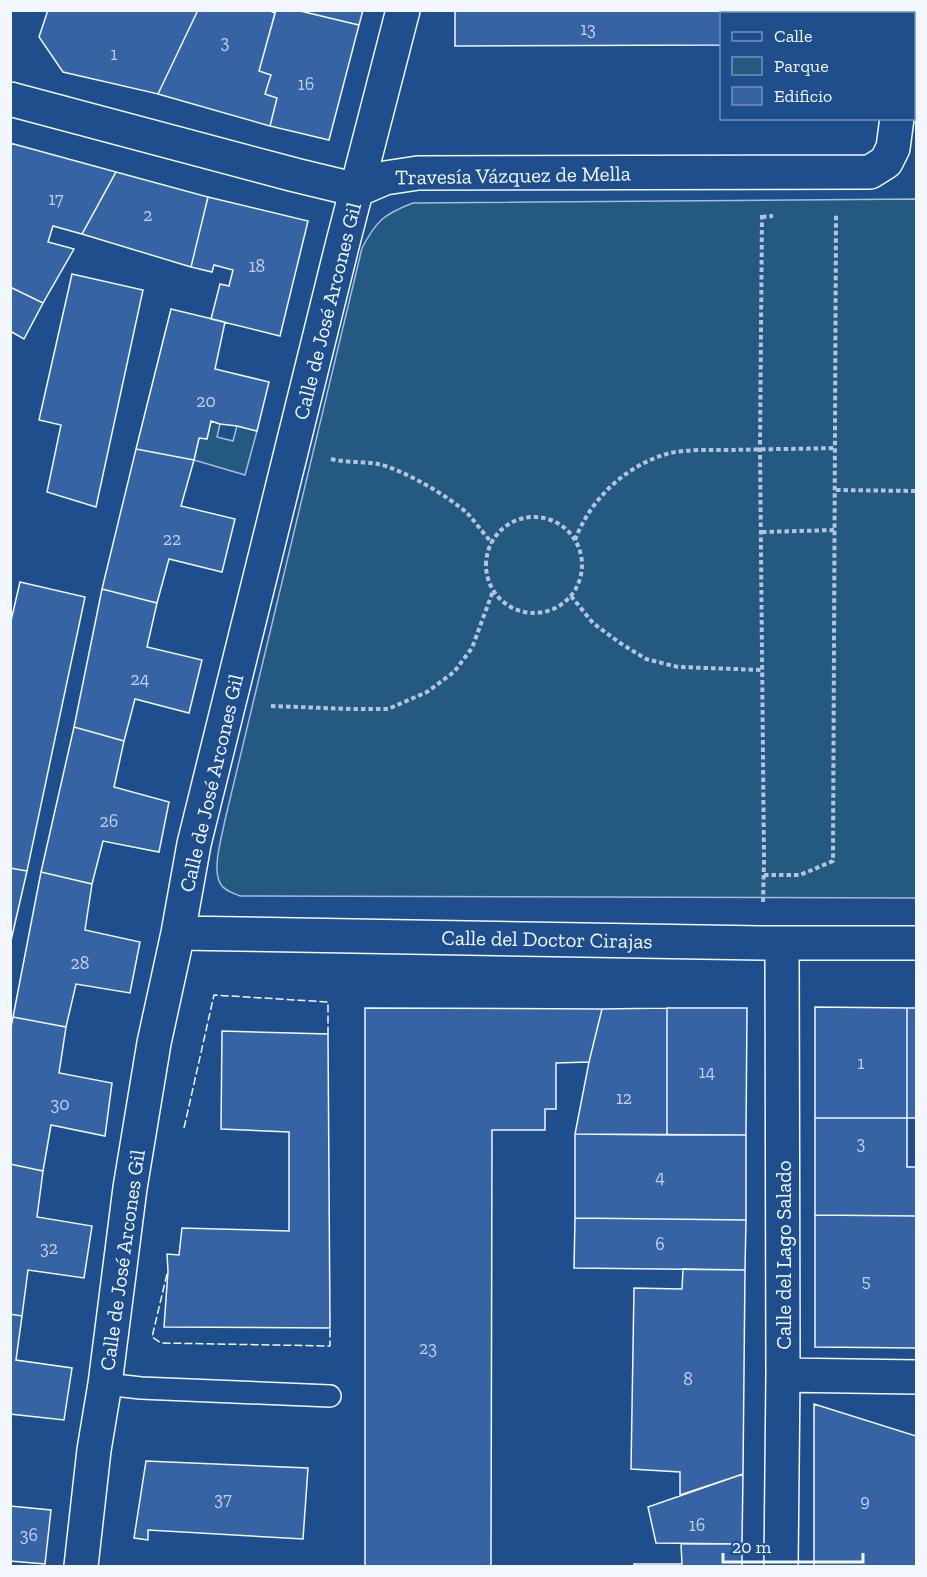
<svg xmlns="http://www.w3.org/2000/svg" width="927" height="1577" font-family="'Zilla Slab',serif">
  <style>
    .green { fill: #245a82; stroke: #a8bbd7; stroke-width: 1.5 }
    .building { fill: #3563a3; stroke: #f2f6ff; stroke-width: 1.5 }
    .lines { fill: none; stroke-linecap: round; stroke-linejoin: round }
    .service-casing { stroke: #f2f6ff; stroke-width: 24 }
    .minor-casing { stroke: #f2f6ff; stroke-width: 36 }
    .path { stroke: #b3c4dc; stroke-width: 4; stroke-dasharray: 4.5 3; stroke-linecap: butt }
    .service { stroke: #1f4e8c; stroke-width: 21 }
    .minor { stroke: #1f4e8c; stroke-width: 33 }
    .fence { stroke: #f2f6ff; stroke-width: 1.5; stroke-dasharray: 8 3; stroke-linecap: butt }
    .labels { text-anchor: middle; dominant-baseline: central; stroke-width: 4.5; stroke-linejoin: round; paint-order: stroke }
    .number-label { font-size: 18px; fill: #c3d1e8 }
    .street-label { font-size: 21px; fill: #f2f6ff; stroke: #1f4e8c }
  </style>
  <rect width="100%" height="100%" fill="#1f4e8c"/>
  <!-- green -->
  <path class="green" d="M916 199V898L240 896C233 893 223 890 220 883 212 868 222 836 225 820L362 248C376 221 384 214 413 203Z
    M211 421 220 424 217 437 233 441 237 426 257 431 245 475 194 460 199 438 207 439Z"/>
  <!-- building -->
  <path class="building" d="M48 10H198L158 94 63 72 39 37Z
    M198 10H268L275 13 259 71 271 75 265 94 277 98 270 126 158 94Z
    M276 10H296L359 25 329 140 270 126 277 98 265 94 271 75 259 71Z
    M296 10H363L359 25Z
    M455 10H749V14H722V45L455 46Z
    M10 143 116 172 82 234 53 226 48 242 74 249 43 303 10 287Z
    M116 172 208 197 191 267 82 234Z
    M208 197 308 221 280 336 211 319 220 284 229 286 233 270 214 265 212 272 191 267Z
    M72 274 143 290 96 507 47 492 61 425 39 420Z
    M10 287 43 303 24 339 10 331Z
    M171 309 225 322 215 369 269 382 257 431 237 426 220 424 211 421 207 439 199 438 194 460 136 449Z
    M136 449 194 460 181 506 235 519 222 572 169 559 157 603 102 589Z
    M20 582 85 597 27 871 10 868V625Z
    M102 589 157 603 147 647 202 660 189 713 135 699 124 741 74 727Z
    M74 727 124 741 114 787 169 802 159 852 103 841 92 884 41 872Z
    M10 868 27 871 10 945Z
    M41 872 92 884 85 930 140 942 130 993 76 984 66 1027 13 1017Z
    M815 1007 907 1008V1118H815Z
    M365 1008 602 1009 589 1062 556 1063V1109H545V1130H492L491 1566H365Z
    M667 1008V1135L575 1134 589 1062 602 1009Z
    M667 1008H747L746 1135H667Z
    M907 1008H916V1118H907Z
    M13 1017 66 1027 59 1073 112 1083 105 1136 51 1125 43 1171 10 1164V1032Z
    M222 1031 328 1034 330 1328 164 1327 168 1271 167 1254 179 1255 182 1228 289 1231V1132L221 1129Z
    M815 1118H907V1167H916V1216L815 1215Z
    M575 1134 746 1135V1220L575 1218Z
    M10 1164 43 1171 37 1217 92 1226 84 1278 28 1270 22 1316 10 1314Z
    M815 1215 916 1216V1348L815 1347Z
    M575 1218 746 1220 745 1270 574 1268Z
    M683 1269 745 1270 743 1474 680 1495V1472L631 1469 634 1288 682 1289Z
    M10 1314 22 1316 16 1360 72 1368 64 1420 10 1414Z
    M814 1404 916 1436V1566H814Z
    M146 1461 308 1468 303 1539 148 1530V1540L134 1538Z
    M743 1474 742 1544 656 1543 648 1507Z
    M10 1506 51 1510 45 1564 10 1561Z
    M681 1544H742V1566H634V1564H682Z"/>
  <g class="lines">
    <defs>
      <path id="service" d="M105 1384 141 1388 330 1396"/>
      <path id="minor" d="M896 10V14
        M10 99 295 175 357 190 385 178 418 173 870 172 886 162 893 148 897 118
        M178 933 761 943H916
        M783 1375 916 1377
        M81 1566 94 1450 105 1384 130 1188 154 1043 178 933 194 844 342 246 403 10
        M781 1566 783 1375 782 943"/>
    </defs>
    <!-- service casing -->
    <use href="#service" class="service-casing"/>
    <!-- minor casing -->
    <use href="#minor" class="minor-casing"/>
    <!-- path -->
    <path class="path" d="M762 215 760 449 764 860 763 903
      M762 217 773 216
      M331 459C347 463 362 461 378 464 402 469 450 497 468 514 476 523 484 534 492 543
      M836 490 916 491
      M486 565a48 48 0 1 1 96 0a48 48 0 1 1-96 0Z
      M762 532 835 530
      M575 540C591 498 626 465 670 453 686 449 716 450 734 450 767 449 801 449 835 448
      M571 596 593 623 620 643 646 659 678 667 763 670
      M271 706 351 709H388L427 692 454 672 472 648 493 591
      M764 875H800L833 861 836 213"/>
    <!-- service -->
    <use href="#service" class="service"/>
    <!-- minor -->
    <use href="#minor" class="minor"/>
    <!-- fence -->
    <path class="fence" d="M184 1128 214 995 328 1002V1034
      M167 1274 152 1337 161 1343 330 1346V1328"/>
  </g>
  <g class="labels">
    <!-- number labels -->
    <g class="number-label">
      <text x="588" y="29">13</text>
      <text x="225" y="42">3</text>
      <text x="114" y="54">1</text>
      <text x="306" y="84">16</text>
      <text x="56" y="199">17</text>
      <text x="148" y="215">2</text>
      <text x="257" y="266">18</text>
      <text x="206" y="401">20</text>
      <text x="172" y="539">22</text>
      <text x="140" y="679">24</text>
      <text x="109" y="821">26</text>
      <text x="80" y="963">28</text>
      <text x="861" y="1063">1</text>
      <text x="707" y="1072">14</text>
      <text x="624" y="1098">12</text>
      <text x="60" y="1104">30</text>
      <text x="861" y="1143">3</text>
      <text x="660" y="1177">4</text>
      <text x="660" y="1244">6</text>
      <text x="49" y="1248">32</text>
      <text x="866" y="1281">5</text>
      <text x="428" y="1348">23</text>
      <text x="688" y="1379">8</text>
      <text x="223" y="1499">37</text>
      <text x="865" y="1501">9</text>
      <text x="697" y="1525">16</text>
      <text x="29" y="1535">36</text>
    </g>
    <!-- street labels -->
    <g class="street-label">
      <text transform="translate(513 175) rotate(-1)">Travesía Vázquez de Mella</text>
      <text transform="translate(327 311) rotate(-76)">Calle de José Arcones Gil</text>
      <text transform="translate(211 783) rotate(-77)">Calle de José Arcones Gil</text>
      <text transform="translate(547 939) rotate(1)">Calle del Doctor Cirajas</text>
      <text transform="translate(783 1255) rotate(-90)">Calle del Lago Salado</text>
      <text transform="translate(122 1260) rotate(-82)">Calle de José Arcones Gil</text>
    </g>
  </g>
  <!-- border -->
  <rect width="927" height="1577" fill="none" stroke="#f2f6ff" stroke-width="24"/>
  <!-- legend -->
  <rect x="720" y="12" width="195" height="108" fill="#1f4e8c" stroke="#7391ba" stroke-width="1.5"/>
  <rect x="732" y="32" width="30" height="9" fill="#1f4e8c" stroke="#7391ba" stroke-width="1.5"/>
  <text x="774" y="42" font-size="18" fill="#f2f6ff">Calle</text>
  <rect x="732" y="57" width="30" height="18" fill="#245a82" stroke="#7391ba" stroke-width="1.5"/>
  <text x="774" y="72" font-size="18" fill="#f2f6ff">Parque</text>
  <rect x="732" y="87" width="30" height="18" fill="#3563a3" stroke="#7391ba" stroke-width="1.5"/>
  <text x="774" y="102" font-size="18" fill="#f2f6ff">Edificio</text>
  <!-- scale -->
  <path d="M723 1553v9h140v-9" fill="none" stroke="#f2f6ff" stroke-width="3"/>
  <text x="732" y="1553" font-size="18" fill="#f2f6ff" stroke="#1f4e8c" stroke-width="4.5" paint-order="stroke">20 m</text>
</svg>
